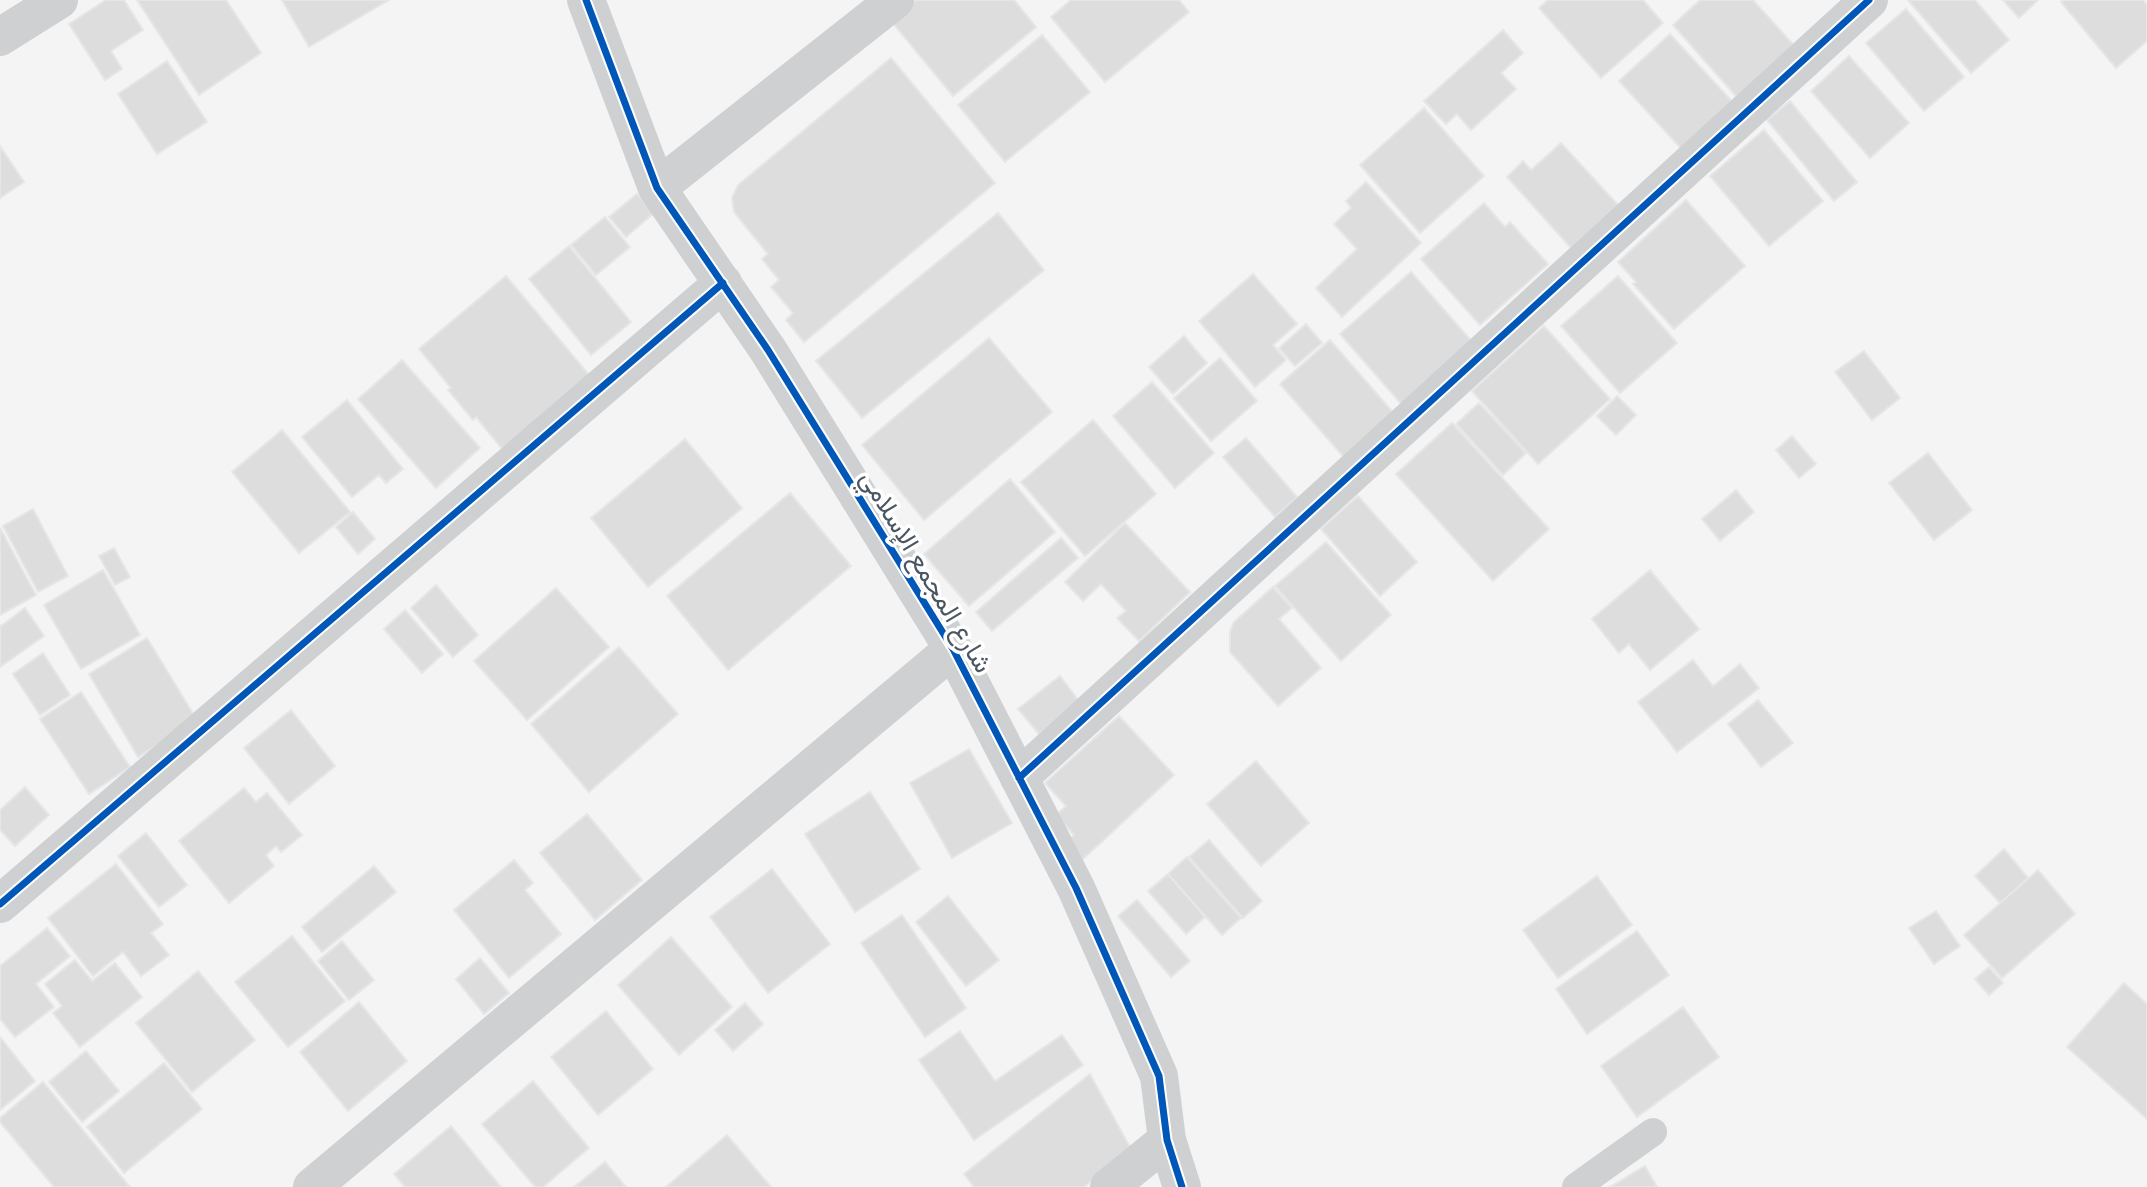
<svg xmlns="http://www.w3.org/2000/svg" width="2147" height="1187" font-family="Mulish,Vazirmatn,sans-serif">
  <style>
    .building { fill: #ddddde; stroke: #e5e6e7; stroke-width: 2 }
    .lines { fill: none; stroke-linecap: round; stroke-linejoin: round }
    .lane { stroke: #ced0d2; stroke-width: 28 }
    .street { stroke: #ced0d2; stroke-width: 38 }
    .cycleway-casing { stroke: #fff; stroke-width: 11 }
    .cycleway { stroke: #0057b8; stroke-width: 7 }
    .labels { text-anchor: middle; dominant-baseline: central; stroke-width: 7; stroke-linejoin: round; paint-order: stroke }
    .street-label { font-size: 26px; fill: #4a5661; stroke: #fff }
  </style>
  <rect width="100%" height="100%" fill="#f4f4f4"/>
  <!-- building -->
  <path class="building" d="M106 0H124L143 30 111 51 122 69 105 80 69 24Z
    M137 0H226L261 53 199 95Z
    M282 0H389L309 47Z
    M916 0H1014L1036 27 953 96 891 21Z
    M1071 0H1179L1189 12 1105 82 1051 17Z
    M1548 0H1643L1663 23 1601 78 1539 8Z
    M1700 0H1753L1800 52 1743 104 1673 25Z
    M1908 0H1975L2009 40 1971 73Z
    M2003 0H2038L2019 18Z
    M2064 0H2143L2147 5V41L2116 68 2061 2Z
    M1906 9 1964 77 1924 111 1866 43Z
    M1503 30 1523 53 1501 73 1516 89 1471 130 1457 114 1446 124 1424 101Z
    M1670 34 1739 109 1688 156 1619 81Z
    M1042 35 1090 92 1005 162 958 105Z
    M1849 56 1909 123 1870 158 1811 91Z
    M891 58 995 183 804 342 786 320 793 313 771 287 779 280 762 259 768 254 734 212 732 198 738 185Z
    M167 61 207 122 157 154 118 94Z
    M1790 101 1857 182 1834 201 1767 120Z
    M1424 108 1484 176 1420 233 1360 165Z
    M1764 130 1823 201 1769 246 1710 176Z
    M1561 143 1618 205 1571 248 1507 177 1523 161 1531 170Z
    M0 146 24 182 0 198Z
    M1366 182 1421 243 1342 317 1316 288 1357 249 1334 224 1351 208 1346 201Z
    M637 194 654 213 626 237 609 217Z
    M1686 200 1745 266 1674 329 1633 284 1636 282 1618 262Z
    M1484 203 1505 227 1510 222 1548 264 1480 325 1421 259Z
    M998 213 1044 270 862 418 816 361Z
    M605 217 630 247 596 275 571 245Z
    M569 246 631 322 591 355 529 279Z
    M1411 272 1474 344 1403 406 1340 334Z
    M1253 274 1297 324 1273 345 1286 360 1255 387 1199 321Z
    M506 276 591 377 503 450 476 417 473 420 448 390 451 388 419 349Z
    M1618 276 1677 343 1620 393 1561 326Z
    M1306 324 1322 343 1295 366 1279 348Z
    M1544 326 1610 399 1538 464 1472 391Z
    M1184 336 1207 363 1173 394 1149 367Z
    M989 338 1052 412 924 520 862 445Z
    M1330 340 1398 418 1348 462 1280 384Z
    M1864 351 1900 398 1872 420 1835 372Z
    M1220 358 1257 401 1211 441 1174 398Z
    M402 360 480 448 436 488 358 399Z
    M1152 382 1214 453 1175 488 1113 416Z
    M1617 396 1636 415 1616 435 1597 416Z
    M347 400 403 469 386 483 379 475 352 497 302 437Z
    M1479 403 1526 453 1503 475 1456 424Z
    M1093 420 1156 494 1085 556 1021 482Z
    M1452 423 1549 529 1493 581 1396 474Z
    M282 430 350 512 299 553 232 472Z
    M1792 436 1816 464 1799 478 1776 450Z
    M1246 438 1297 497 1275 517 1223 457Z
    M685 439 742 508 648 587 591 518Z
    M1928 453 1972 510 1934 540 1889 483Z
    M1010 479 1055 532 969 606 924 554Z
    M1736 490 1754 512 1720 541 1702 519Z
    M790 493 851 566 728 670 667 596Z
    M1358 496 1417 562 1380 596 1321 529Z
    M33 509 68 576 38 592 3 526Z
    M353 512 375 539 358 554 336 527Z
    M1125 523 1190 592 1139 641 1117 618 1126 611 1101 584 1083 601 1065 582Z
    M0 528 36 595 0 615Z
    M1061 538 1078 558 992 631 976 612Z
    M1326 542 1391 615 1341 661 1275 586Z
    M114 548 130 577 115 585 99 556Z
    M103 570 140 635 81 669 44 605Z
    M1650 570 1699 629 1650 670 1629 644 1619 653 1592 619Z
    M436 585 478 635 453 657 411 608Z
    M1273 587 1292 608 1279 619 1321 668 1278 706 1230 652V632L1234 622Z
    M556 588 609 647 527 720 474 661Z
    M25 608 44 636 0 667V625L1 626Z
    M405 610 443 654 422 673 384 629Z
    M147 638 197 720 138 757 89 674Z
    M619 647 678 714 589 792 531 724Z
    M43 653 70 695 40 715 13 674Z
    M1693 660 1713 686 1740 664 1759 688 1677 752 1638 702Z
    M1060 676 1079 701 1039 734 1018 709Z
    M81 692 130 767 89 794 40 719Z
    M1758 700 1793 743 1761 767 1728 724Z
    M291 710 335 766 289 804 244 748Z
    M1119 716 1174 775 1082 860 1065 843 1074 835 1056 815 1066 806 1045 783Z
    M969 749 1012 823 952 858 910 783Z
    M1256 761 1309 823 1261 866 1207 804Z
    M25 787 49 815 15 846 0 830V810Z
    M244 788 256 802 267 793 302 835 281 852 276 846 266 855 274 866 229 903 179 841Z
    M870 792 920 869 855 912 805 834Z
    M587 814 642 880 595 920 540 853Z
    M146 833 187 885 159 907 118 856Z
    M1209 840 1262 901 1243 918 1189 857Z
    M2004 849 2028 878 2000 903 1975 876Z
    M1187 857 1241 918 1222 935 1168 874Z
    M514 860 533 883 525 890 561 934 509 978 454 910Z
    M116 864 163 924 151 933 169 955 141 976 123 952 93 976 48 918Z
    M374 866 396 892 322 952 302 927Z
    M772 869 830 944 768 993 710 917Z
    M2038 870 2075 914 2002 978 1964 935Z
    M1168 874 1205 917 1186 934 1148 891Z
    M1597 876 1632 925 1558 978 1523 930Z
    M948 896 999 960 966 986 916 922Z
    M1137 900 1190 961 1171 977 1118 916Z
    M1936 911 1960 946 1934 964 1909 928Z
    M902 915 966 1008 925 1037 861 943Z
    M47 928 70 956 36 984 54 1007 15 1037 0 1019V966Z
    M1637 931 1669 975 1587 1034 1556 989Z
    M292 936 345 1001 288 1047 235 982Z
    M671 937 732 1007 679 1055 618 985Z
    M342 941 374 980 349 1000 318 961Z
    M480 958 509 993 484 1014 456 979Z
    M75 960 92 981 115 963 142 997 80 1047 53 1013 62 1006 45 984Z
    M1989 967 2003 983 1989 995 1975 979Z
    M198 971 255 1040 192 1092 136 1023Z
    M2124 983 2147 1004V1119L2067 1047Z
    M359 1002 407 1061 348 1111 300 1052Z
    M745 1003 763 1024 733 1051 715 1030Z
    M1683 1007 1719 1057 1637 1117 1601 1066Z
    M606 1011 653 1069 598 1115 551 1057Z
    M960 1031 995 1081 1062 1035 1083 1065 974 1140 919 1060Z
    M0 1037 35 1081 0 1110Z
    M86 1051 119 1091 82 1122 49 1082Z
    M164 1063 202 1109 124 1173 87 1127Z
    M1090 1074 1131 1149 1084 1187H974L964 1174Z
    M533 1081 589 1148 543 1187H535L482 1124Z
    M43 1082 130 1187H54L0 1122V1118Z
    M451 1126 501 1187H405L394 1174Z
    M727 1135 771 1187H666Z
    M605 1162 626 1187H574Z
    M1645 1166 1657 1187H1610Z"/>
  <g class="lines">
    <!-- lane -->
    <path class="lane" d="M1576 1187 1653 1132"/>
    <!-- street -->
    <path class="street" d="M586 0 657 188 768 350 953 649 1076 888 1159 1076 1167 1140 1182 1187
      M0 37 59 0
      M657 188 895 0
      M1019 778 1869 0
      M0 904 723 283
      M312 1187 953 649
      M1109 1187 1167 1140"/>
    <defs>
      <path id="cycleway" d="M586 0 657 188 768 350 953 649 1076 888 1159 1076 1167 1140 1182 1187
        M1019 778 1869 0
        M0 904 723 283"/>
    </defs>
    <!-- cycleway casing -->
    <use href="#cycleway" class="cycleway-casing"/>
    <!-- cycleway -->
    <use href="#cycleway" class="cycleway"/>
  </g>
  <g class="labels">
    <!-- street labels -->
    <g class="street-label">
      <text transform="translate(927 571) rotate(59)">شارع المجمع الإسلامي</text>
    </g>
  </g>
</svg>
